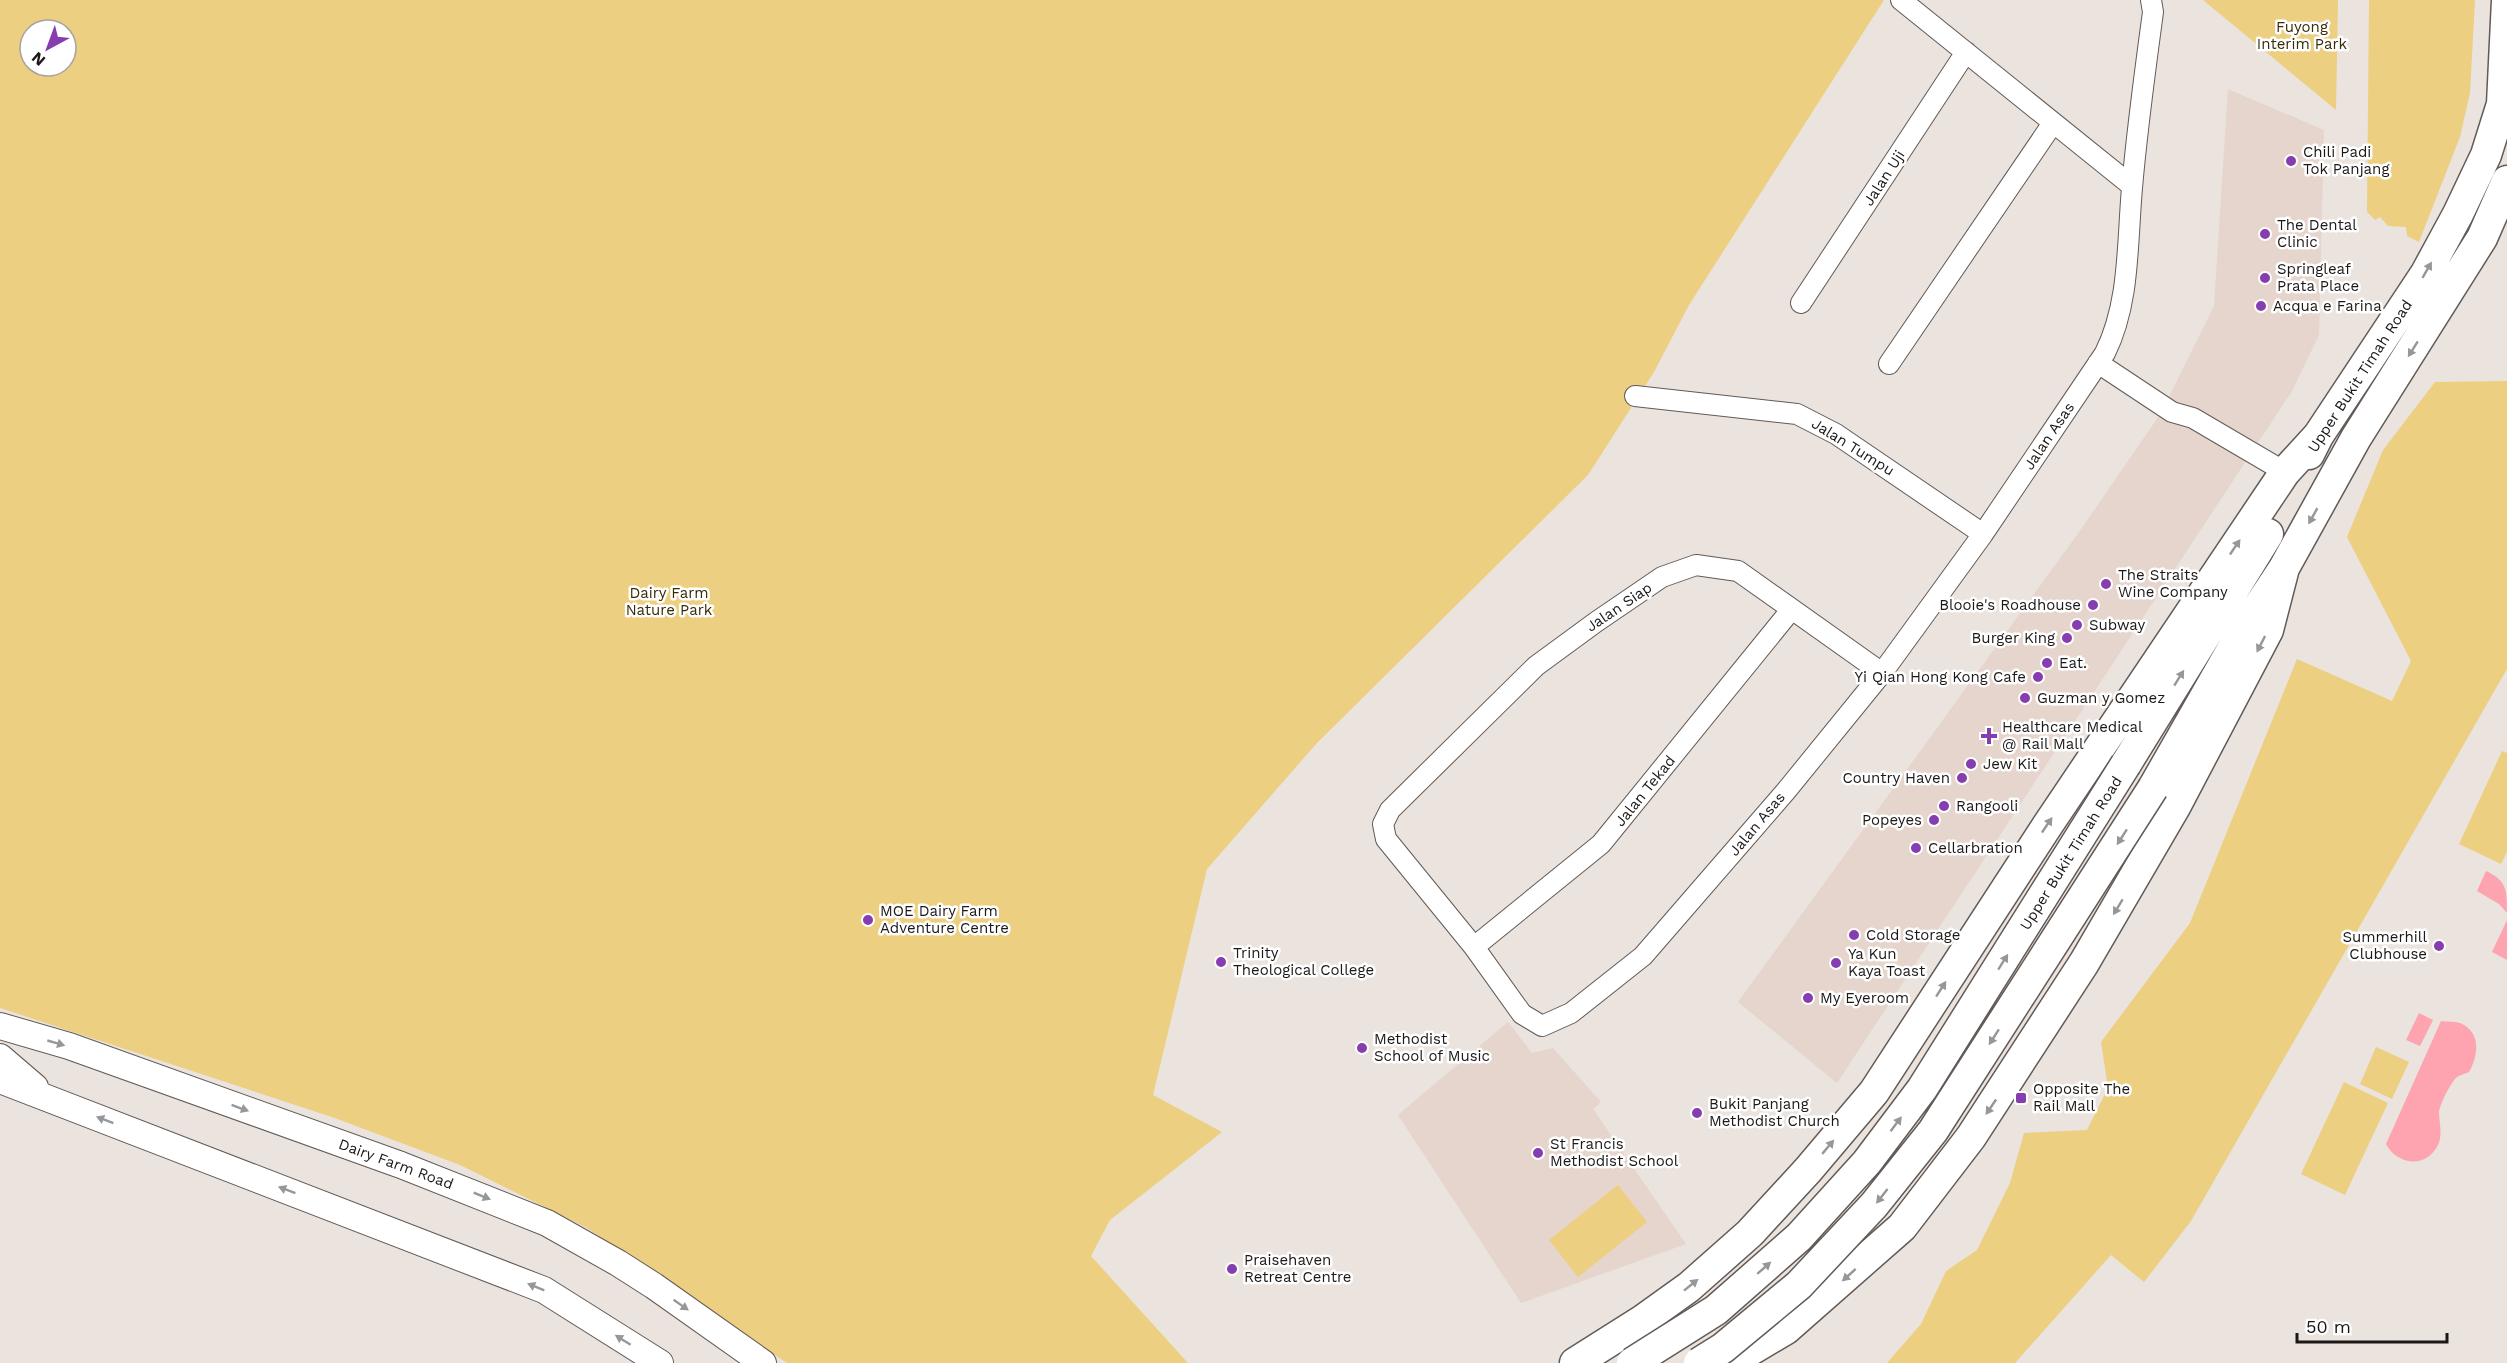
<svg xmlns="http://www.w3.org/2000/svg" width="2507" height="1363" font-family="'Work Sans',sans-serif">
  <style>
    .built { fill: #e5d5cc }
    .green { fill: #eccf80; fill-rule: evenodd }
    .water { fill: #fea3b0 }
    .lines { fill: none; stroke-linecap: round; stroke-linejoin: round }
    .minor-casing { stroke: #625a56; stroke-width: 22 }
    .major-casing { stroke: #625a56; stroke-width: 28 }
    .highway-casing { stroke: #625a56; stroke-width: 33 }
    .minor { stroke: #fff; stroke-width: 20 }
    .major { stroke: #fff; stroke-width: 26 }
    .highway { stroke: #fff; stroke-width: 30 }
    .highway-bridge-casing { stroke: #625a56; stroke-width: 33; stroke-linecap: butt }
    .highway-bridge { stroke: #fff; stroke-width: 30 }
    .oneway { fill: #989797 }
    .poi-dot { fill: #853daf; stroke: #fff; stroke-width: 2 }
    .labels { text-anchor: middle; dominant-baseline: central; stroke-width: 5; stroke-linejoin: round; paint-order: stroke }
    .park-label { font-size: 15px; fill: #382c06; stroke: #fff }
    .poi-label { font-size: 15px; fill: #1b1817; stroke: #fff; text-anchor: start }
    .street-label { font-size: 15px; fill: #1b1817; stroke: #fff }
  </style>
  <rect width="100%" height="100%" fill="#ebe3de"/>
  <!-- built -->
  <path class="built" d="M2228 89 2324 130 2319 335 2292 391 1837 1083 1738 1002 2077 535 2161 413 2214 306Z
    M1508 1022 1532 1053 1553 1048 1601 1102 1593 1109 1686 1244 1521 1303 1398 1115Z"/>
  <!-- green -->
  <path class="green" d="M0 0H1884L1689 305 1654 372 1588 475 1317 743 1207 869 1153 1095 1222 1132 1110 1220 1091 1256 1188 1363H787L587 1228 460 1165 332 1117 0 1008ZM30 30H66V66H30Z
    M2203 0H2338L2336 110Z
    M2369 0H2475L2470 93 2460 137 2419 242 2407 236 2406 227 2388 226 2380 217 2375 220 2367 212Z
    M2507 381V669L2191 1221 2144 1282 2111 1255 2015 1363H1887L1921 1324 1946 1271 1977 1250 2010 1183 2024 1133 2087 1130 2108 1088 2101 1042 2190 923 2297 659 2392 701 2411 661 2347 537 2383 450 2435 382Z
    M2502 751 2507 753V852L2501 864 2459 844Z
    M2376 1047 2409 1062 2392 1099 2360 1084Z
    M2344 1082 2388 1103 2345 1195 2301 1174Z
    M1618 1185 1647 1222 1578 1277 1549 1240Z"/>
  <!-- water -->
  <path class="water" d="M2486 871C2507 881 2507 890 2507 913L2499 904 2477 891Z
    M2507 920V960L2492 952Z
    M2419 1013 2433 1020 2420 1046 2406 1040Z
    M2441 1021C2446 1022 2455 1021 2460 1023 2482 1032 2478 1056 2469 1072 2465 1074 2459 1075 2456 1078 2450 1084 2440 1104 2439 1112 2439 1123 2443 1134 2438 1145 2426 1169 2397 1165 2386 1144Z"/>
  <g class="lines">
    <defs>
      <path id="minor" d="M1901 0 2132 186
        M1801 303 1966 52
        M2098 363 2172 412 2193 418 2285 472
        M1889 364 2053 123
        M1635 396 1797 414 1836 434 1983 534
        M1882 673 1738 571 1696 565 1662 577 1596 622 1536 666 1390 810 1383 824 1386 839 1474 947 1522 1014 1542 1026 1571 1013 1643 956 1786 791 1882 673 1983 534 2105 353C2130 303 2127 244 2132 188 2137 129 2145 71 2153 12L2151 0
        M1474 947 1601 844 1791 610"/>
      <path id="major" d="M0 1026 69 1046 401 1165 547 1223 618 1263 654 1286 763 1363
        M0 1057 35 1087
        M0 1080 544 1290 660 1363"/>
      <path id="highway" d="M2309 454 2318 436 2426 273 2458 214 2486 155 2502 104 2507 0
        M2126 764 2268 534
        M2153 788 2245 627 2284 568 2356 438 2482 238 2507 181
        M1575 1363 1643 1320 1689 1287 1750 1233 1808 1170 1874 1092 2047 826 2285 472 2318 436
        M1729 1363 1786 1329 1902 1227 1971 1137 2084 963 2175 807 2268 630 2284 568"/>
    </defs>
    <!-- minor casing -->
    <use href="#minor" class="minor-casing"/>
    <!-- major casing -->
    <use href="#major" class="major-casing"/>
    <!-- highway casing -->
    <use href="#highway" class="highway-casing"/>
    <!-- minor -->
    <use href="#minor" class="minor"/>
    <!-- major -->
    <use href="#major" class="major"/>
    <!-- highway -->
    <use href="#highway" class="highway"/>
    <defs>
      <path id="highway-bridge" d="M1632 1363 1716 1310 1799 1237 1867 1162 1922 1089 2126 764
        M1699 1363 1723 1348 1799 1285 1874 1205 1933 1131 2153 788"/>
    </defs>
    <!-- highway-bridge casing -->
    <use href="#highway-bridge" class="highway-bridge-casing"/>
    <!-- highway-bridge -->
    <use href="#highway-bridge" class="highway-bridge"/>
  </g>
  <!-- one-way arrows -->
  <defs><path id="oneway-solid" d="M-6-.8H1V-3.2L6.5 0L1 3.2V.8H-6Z" transform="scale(1.5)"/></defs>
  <g class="oneway">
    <use href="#oneway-solid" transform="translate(2427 270) rotate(-60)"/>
    <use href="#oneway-solid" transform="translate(2413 349) rotate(122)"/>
    <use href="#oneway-solid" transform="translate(2313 516) rotate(119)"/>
    <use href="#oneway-solid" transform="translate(2235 547) rotate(-56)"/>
    <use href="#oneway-solid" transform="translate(2261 644) rotate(117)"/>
    <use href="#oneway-solid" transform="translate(2179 678) rotate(-58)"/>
    <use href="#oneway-solid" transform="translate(2047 825) rotate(-56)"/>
    <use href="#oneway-solid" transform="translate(2122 837) rotate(123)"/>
    <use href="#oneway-solid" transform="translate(2118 907) rotate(121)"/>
    <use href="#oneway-solid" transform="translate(2003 962) rotate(-58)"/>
    <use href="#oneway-solid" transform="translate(1941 989) rotate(-57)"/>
    <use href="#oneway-solid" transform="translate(1994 1037) rotate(123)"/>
    <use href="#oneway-solid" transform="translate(56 1043) rotate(16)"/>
    <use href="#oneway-solid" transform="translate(1991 1107) rotate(124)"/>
    <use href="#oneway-solid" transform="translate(240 1108) rotate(20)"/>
    <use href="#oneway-solid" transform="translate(105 1120) rotate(-159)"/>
    <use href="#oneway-solid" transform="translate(1896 1124) rotate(-53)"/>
    <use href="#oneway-solid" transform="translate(1828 1147) rotate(-50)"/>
    <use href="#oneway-solid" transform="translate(287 1190) rotate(-159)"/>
    <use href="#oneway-solid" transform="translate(482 1196) rotate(22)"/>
    <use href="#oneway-solid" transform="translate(1882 1196) rotate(128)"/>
    <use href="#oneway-solid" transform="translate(1764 1268) rotate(-41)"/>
    <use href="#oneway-solid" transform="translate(1849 1275) rotate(138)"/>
    <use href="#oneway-solid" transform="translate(1691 1285) rotate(-39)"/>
    <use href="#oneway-solid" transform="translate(536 1287) rotate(-158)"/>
    <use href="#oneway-solid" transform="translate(681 1305) rotate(35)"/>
    <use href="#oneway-solid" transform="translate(623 1340) rotate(-148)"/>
  </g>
  <!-- markers -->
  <g class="poi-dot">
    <circle cx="2291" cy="161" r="6"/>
    <circle cx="2265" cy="234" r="6"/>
    <circle cx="2265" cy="278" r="6"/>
    <circle cx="2261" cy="306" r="6"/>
    <circle cx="2106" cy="584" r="6"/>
    <circle cx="2093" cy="605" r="6"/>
    <circle cx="2077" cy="625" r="6"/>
    <circle cx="2067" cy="638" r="6"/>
    <circle cx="2047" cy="663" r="6"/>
    <circle cx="2038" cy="677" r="6"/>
    <circle cx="2025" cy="698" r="6"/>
    <path d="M1986 727h6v6h6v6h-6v6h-6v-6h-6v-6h6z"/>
    <circle cx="1971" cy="764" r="6"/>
    <circle cx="1962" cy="778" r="6"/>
    <circle cx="1944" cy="806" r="6"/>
    <circle cx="1934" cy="820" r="6"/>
    <circle cx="1916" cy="848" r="6"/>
    <circle cx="868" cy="920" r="6"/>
    <circle cx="1854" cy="935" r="6"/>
    <circle cx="2439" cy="946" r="6"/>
    <circle cx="1221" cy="962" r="6"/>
    <circle cx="1836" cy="963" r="6"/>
    <circle cx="1808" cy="998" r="6"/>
    <circle cx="1362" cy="1048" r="6"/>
    <rect x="2015" y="1092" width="12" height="12" rx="3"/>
    <circle cx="1697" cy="1113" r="6"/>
    <circle cx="1538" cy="1153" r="6"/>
    <circle cx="1232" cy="1269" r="6"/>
  </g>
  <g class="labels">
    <!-- park labels -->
    <g class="park-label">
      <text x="2302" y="27">Fuyong<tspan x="2302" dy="17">Interim Park</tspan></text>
      <text x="669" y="593">Dairy Farm<tspan x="669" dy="17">Nature Park</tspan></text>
    </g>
    <!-- poi labels -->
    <g class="poi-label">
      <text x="2303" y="152">Chili Padi<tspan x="2303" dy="17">Tok Panjang</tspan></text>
      <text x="2277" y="225">The Dental<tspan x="2277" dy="17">Clinic</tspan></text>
      <text x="2277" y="269">Springleaf<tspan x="2277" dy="17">Prata Place</tspan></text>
      <text x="2273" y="306">Acqua e Farina</text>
      <text x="2118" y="575">The Straits<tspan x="2118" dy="17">Wine Company</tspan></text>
      <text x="2081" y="605" text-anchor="end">Blooie's Roadhouse</text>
      <text x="2089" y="625">Subway</text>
      <text x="2055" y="638" text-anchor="end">Burger King</text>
      <text x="2059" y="663">Eat.</text>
      <text x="2026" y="677" text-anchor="end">Yi Qian Hong Kong Cafe</text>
      <text x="2037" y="698">Guzman y Gomez</text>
      <text x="2002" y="727">Healthcare Medical<tspan x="2002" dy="17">@ Rail Mall</tspan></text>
      <text x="1983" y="764">Jew Kit</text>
      <text x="1950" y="778" text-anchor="end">Country Haven</text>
      <text x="1956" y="806">Rangooli</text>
      <text x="1922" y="820" text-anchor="end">Popeyes</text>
      <text x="1928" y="848">Cellarbration</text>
      <text x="880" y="911">MOE Dairy Farm<tspan x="880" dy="17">Adventure Centre</tspan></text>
      <text x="1866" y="935">Cold Storage</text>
      <text x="2427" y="937" text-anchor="end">Summerhill<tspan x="2427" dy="17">Clubhouse</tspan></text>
      <text x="1233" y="953">Trinity<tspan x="1233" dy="17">Theological College</tspan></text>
      <text x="1848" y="954">Ya Kun<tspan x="1848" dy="17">Kaya Toast</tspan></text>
      <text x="1820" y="998">My Eyeroom</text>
      <text x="1374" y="1039">Methodist<tspan x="1374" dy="17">School of Music</tspan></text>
      <text x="2033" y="1089">Opposite The<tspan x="2033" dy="17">Rail Mall</tspan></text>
      <text x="1709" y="1104">Bukit Panjang<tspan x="1709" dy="17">Methodist Church</tspan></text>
      <text x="1550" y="1144">St Francis<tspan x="1550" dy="17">Methodist School</tspan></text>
      <text x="1244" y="1260">Praisehaven<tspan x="1244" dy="17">Retreat Centre</tspan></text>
    </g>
    <!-- street labels -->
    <g class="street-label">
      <text transform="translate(1884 178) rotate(-57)">Jalan Uji</text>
      <text transform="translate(2360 376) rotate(-57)">Upper Bukit Timah Road</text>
      <text transform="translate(2049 436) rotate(-56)">Jalan Asas</text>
      <text transform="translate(1853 447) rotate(32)">Jalan Tumpu</text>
      <text transform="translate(1619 607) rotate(-34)">Jalan Siap</text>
      <text transform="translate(1645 791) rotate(-51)">Jalan Tekad</text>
      <text transform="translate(1757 824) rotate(-50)">Jalan Asas</text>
      <text transform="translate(2071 853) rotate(-58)">Upper Bukit Timah Road</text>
      <text transform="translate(396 1164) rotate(20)">Dairy Farm Road</text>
    </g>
  </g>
  <!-- north arrow -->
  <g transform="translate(48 48) rotate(221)"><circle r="28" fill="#ffffff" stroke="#a4a3a2" stroke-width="1.5"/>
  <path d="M0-4.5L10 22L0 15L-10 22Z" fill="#853daf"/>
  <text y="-9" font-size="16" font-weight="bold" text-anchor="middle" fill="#1b1817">N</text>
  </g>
  <!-- scale -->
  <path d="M2297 1333v9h150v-9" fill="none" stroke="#1b1817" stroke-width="3"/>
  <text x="2306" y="1333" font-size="18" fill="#1b1817" stroke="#ffffff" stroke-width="4.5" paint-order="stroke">50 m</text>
</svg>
